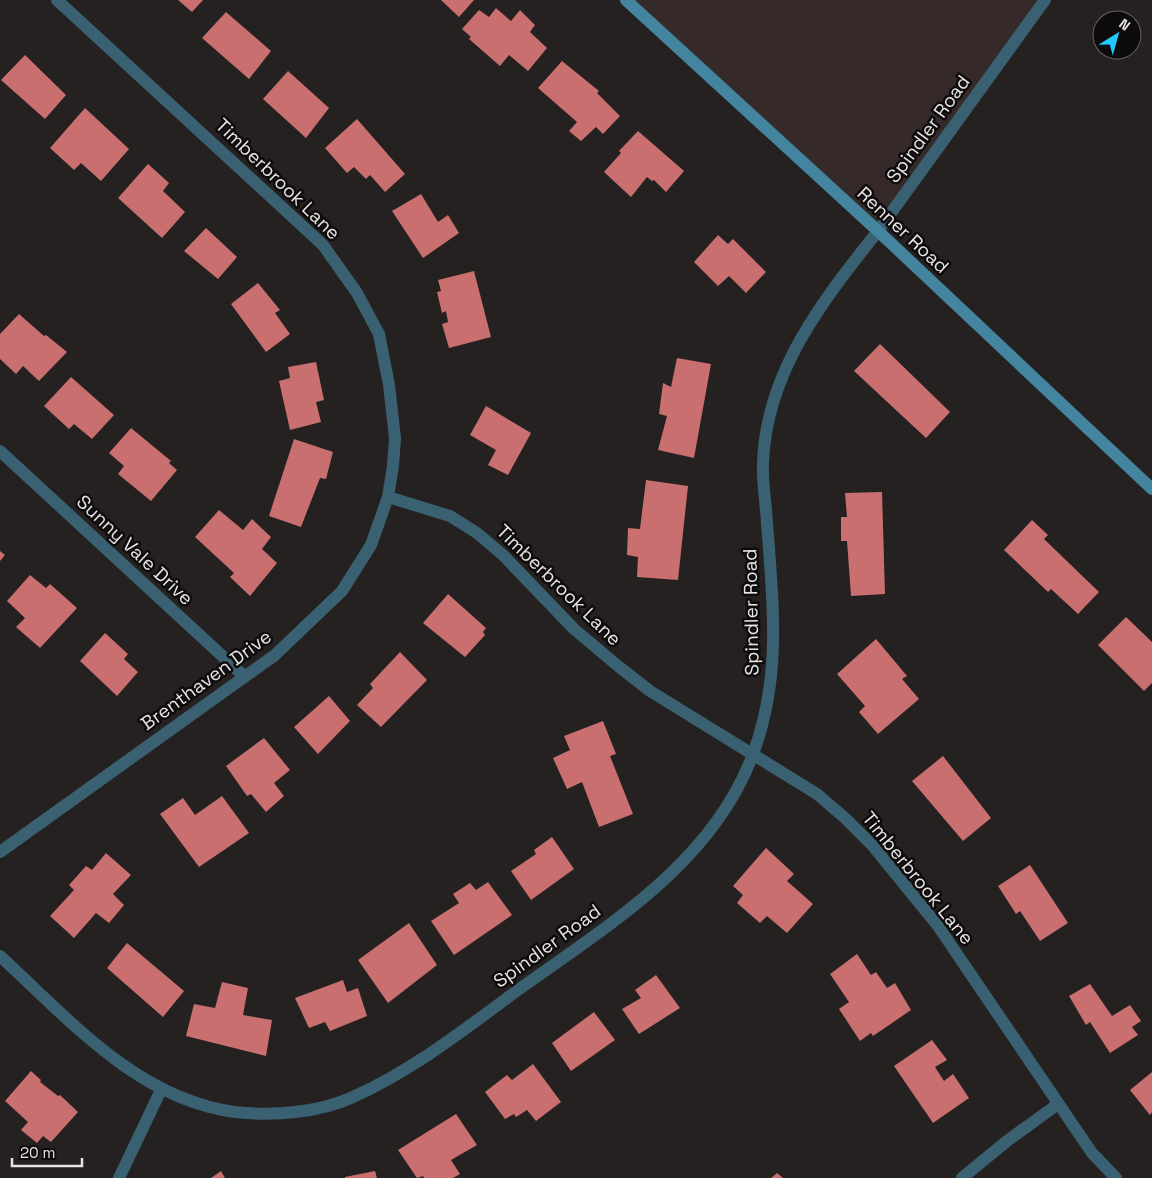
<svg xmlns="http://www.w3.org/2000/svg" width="1152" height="1178" font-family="'Space Grotesk',sans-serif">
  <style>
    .built { fill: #352a29 }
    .building { fill: #c96f6f }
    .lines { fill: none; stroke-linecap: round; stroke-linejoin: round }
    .minor { stroke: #3a6171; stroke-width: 12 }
    .tertiary { stroke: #3a6171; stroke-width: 12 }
    .secondary { stroke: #43849e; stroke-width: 12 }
    .labels { text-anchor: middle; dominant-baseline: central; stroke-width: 5; stroke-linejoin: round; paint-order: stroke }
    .street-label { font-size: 19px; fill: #e8e4e4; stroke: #0d0b0b }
  </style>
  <rect width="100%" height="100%" fill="#252121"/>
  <!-- built -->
  <path class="built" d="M626 0H1045L878 231Z"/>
  <!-- building -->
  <path class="building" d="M178 0H203L192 12Z
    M441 0H474L459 17Z
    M496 8 511 21 520 10 535 25 530 32 547 48 528 71 509 55 500 66 469 39 471 37 462 29 479 10 489 17Z
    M226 12 271 51 249 79 202 38Z
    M25 55 66 95 45 119 1 80Z
    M562 61 599 91 597 93 620 116 603 134 596 127 581 141 569 131 577 122 538 88Z
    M288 71 329 108 306 138 263 99Z
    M85 108 129 149 101 181 81 163 74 170 50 148Z
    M357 119 405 174 385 192 370 175 366 179 354 167 347 173 325 148Z
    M638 131 684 171 666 192 654 180 652 181 647 177 631 197 604 172 621 153 619 151Z
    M148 164 169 183 163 191 185 212 162 238 118 198Z
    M421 194 438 222 448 215 459 233 423 258 392 211Z
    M206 228 237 257 218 279 184 251Z
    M718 235 728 244 733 239 766 272 746 293 729 276 718 286 694 262Z
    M474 271 491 337 449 348 442 324 448 322 446 311 442 313 437 292 441 291 438 280Z
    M258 283 280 310 275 313 290 334 266 352 231 304Z
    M19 314 44 336 46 335 67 352 39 381 23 366 16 374 0 359V334Z
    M880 344 950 412 926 438 854 371Z
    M677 358 711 364 694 458 658 450 667 416 659 414 663 383 671 387Z
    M316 362 324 400 316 402 321 422 290 430 279 381 290 378 288 367Z
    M71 377 114 415 92 439 74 424 69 429 44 406Z
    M486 406 531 433 508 475 488 465 496 450 470 435Z
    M131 428 171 461 169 463 177 470 151 501 118 474 124 466 109 453Z
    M294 439 333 452 326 479 320 478 301 527 269 516Z
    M646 480 688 486 678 580 637 577 638 557 627 555 628 528 640 529Z
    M882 492 885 594 851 596 847 541H841V517H847L845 493Z
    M219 510 243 530 252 519 271 537 262 549 277 563 250 596 230 577 234 573 195 537Z
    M1032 520 1048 535 1044 539 1099 592 1078 614 1051 589 1048 592 1004 550Z
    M0 551 5 555 0 561Z
    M30 575 46 588 50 584 77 608 40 648 16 627 25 618 7 601Z
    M448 594 486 628 483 632 485 635 465 657 423 623Z
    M1126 617 1152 642V683L1144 691 1098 645Z
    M105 633 128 654 124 659 138 672 117 696 80 661Z
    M876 639 907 676 902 679 919 699 878 734 859 712 865 706 837 674Z
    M400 652 427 680 381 727 357 705 373 688 370 684Z
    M329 696 350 721 318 754 294 727Z
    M603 721 616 754 610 756 633 814 599 827 582 782 567 789 553 758 570 750 564 736Z
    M264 738 290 770 274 783 284 796 266 812 251 794 247 796 226 766Z
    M943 756 991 818 963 841 912 781Z
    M222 796 249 833 199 867 160 814 183 798 195 815Z
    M552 837 574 869 531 900 511 871 536 854 534 850Z
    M766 848 794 874 787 881 813 904 787 933 767 916 760 923 737 903 743 895 733 886Z
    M106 853 131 875 113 894 124 905 109 923 96 913 74 938 50 916 74 890 69 885 86 866 92 870Z
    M1030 865 1068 923 1040 941 1020 911 1016 914 998 886Z
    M488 882 512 915 454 955 431 921 459 903 453 894 470 883 476 890Z
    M409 923 437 965 388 1003 358 960Z
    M127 943 184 991 163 1017 107 968Z
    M857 954 871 975 876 972 887 988 895 983 911 1010 873 1036 871 1033 860 1041 839 1009 849 1002 830 974Z
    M656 975 680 1008 639 1034 622 1009 641 998 635 990Z
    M343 980 347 992 358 988 367 1016 330 1031 325 1022 309 1028 295 998Z
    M222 982 248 988 243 1015 272 1020 266 1056 186 1036 194 1004 215 1008Z
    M1090 984 1112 1016 1130 1005 1141 1021 1132 1027 1138 1035 1110 1053 1090 1022 1086 1025 1069 996Z
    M594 1012 615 1040 571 1071 552 1043Z
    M932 1040 947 1060 935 1067 944 1081 953 1074 969 1098 933 1123 894 1066Z
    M533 1064 561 1102 536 1121 527 1110 516 1117 514 1114 505 1119 485 1092 507 1075 512 1080Z
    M31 1071 41 1080 40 1082 58 1096 60 1095 78 1112 51 1142 43 1136 37 1143 21 1130 28 1122 5 1101Z
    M1152 1072V1112L1150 1115 1130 1090Z
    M456 1114 477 1145 451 1160 460 1174 453 1178H424L423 1176 417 1178 398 1150Z
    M221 1171 225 1178H211Z
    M375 1171 377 1178H345V1177Z
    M777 1173 783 1178H771Z"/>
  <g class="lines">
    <!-- minor -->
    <path class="minor" d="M0 451 244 676
      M388 497 450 516 477 533 503 555 574 629 618 666 650 691 817 794 845 818 872 845 938 926 1092 1153 1116 1178
      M0 852 275 655 342 591 371 545 388 497 393 466 395 438 389 385 379 334 357 293 323 245 57 0
      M0 956C69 1019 137 1099 235 1112 272 1116 319 1113 353 1097 413 1070 465 1029 518 990 607 926 713 863 753 754 782 676 773 604 767 523 766 503 762 483 763 463 766 371 824 299 878 231
      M119 1178 161 1090
      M962 1178 1007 1141 1058 1104"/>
    <!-- tertiary -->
    <path class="tertiary" d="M878 231 1045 0"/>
    <!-- secondary -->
    <path class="secondary" d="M626 0 878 231 1152 489"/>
  </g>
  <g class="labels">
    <!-- street labels -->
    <g class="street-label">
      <text transform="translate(928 129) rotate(-54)">Spindler Road</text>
      <text transform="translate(278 179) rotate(44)">Timberbrook Lane</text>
      <text transform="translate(903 230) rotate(43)">Renner Road</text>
      <text transform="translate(135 550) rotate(43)">Sunny Vale Drive</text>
      <text transform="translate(559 585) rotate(44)">Timberbrook Lane</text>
      <text transform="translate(751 612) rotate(-91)">Spindler Road</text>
      <text transform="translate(206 680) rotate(-36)">Brenthaven Drive</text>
      <text transform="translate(918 878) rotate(51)">Timberbrook Lane</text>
      <text transform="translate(547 946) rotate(-36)">Spindler Road</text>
    </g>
  </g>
  <!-- north arrow -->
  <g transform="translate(1117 35) rotate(37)"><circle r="24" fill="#0d0b0b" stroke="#656262"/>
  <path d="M0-4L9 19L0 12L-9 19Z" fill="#22c9fd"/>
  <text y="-8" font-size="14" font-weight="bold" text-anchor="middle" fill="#e8e4e4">N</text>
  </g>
  <!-- scale -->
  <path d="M12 1158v8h70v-8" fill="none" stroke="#e8e4e4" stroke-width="2.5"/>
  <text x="20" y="1158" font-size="15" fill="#e8e4e4" stroke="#0d0b0b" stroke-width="4" paint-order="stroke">20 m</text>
</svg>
